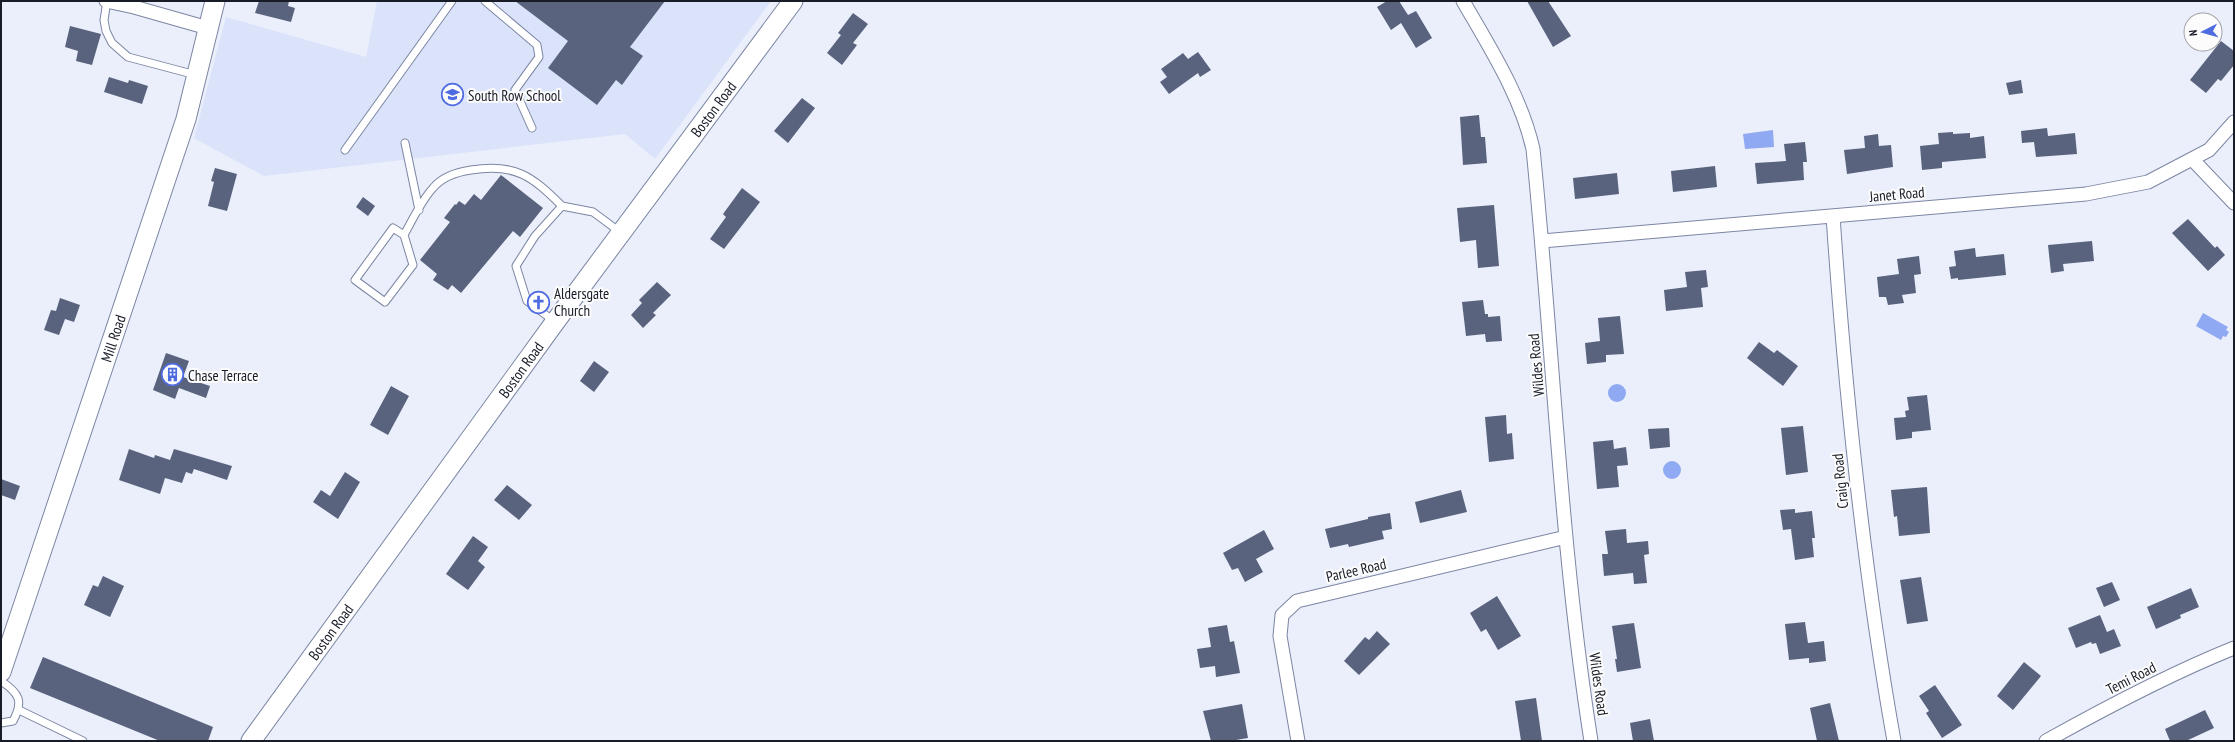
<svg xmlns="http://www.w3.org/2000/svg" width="2235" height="742" font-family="'PT Sans Narrow',sans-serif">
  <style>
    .built { fill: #dbe3fb }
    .water { fill: #90a9f3 }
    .building { fill: #59637e }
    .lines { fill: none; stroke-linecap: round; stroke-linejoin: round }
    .lane-casing { stroke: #7c86a3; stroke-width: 9 }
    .street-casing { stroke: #7c86a3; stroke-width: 15 }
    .secondary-casing { stroke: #7c86a3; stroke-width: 21 }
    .lane { stroke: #fff; stroke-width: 7 }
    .street { stroke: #fff; stroke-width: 13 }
    .secondary { stroke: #fff; stroke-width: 19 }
    .labels { text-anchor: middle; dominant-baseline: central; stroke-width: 4; stroke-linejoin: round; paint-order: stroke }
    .poi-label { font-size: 15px; fill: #181c27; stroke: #fcfcfc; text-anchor: start }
    .street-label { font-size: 15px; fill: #181c27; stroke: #fcfcfc }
  </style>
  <rect width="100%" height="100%" fill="#eaeffb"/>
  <!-- built -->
  <path class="built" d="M377 1H771L655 159 625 134 264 176 194 138 226 17 366 57Z"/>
  <!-- water -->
  <path class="water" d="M1773 130 1774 147 1745 149 1743 134Z
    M2203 313 2228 327 2226 330 2229 332 2226 337 2223 336 2221 340 2196 326Z
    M1608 393a9 9 0 1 1 18 0a9 9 0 1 1-18 0Z
    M1663 470a9 9 0 1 1 18 0a9 9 0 1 1-18 0Z"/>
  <!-- building -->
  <path class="building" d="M259 1H289L288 6 295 8 291 22 255 13Z
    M515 1H665L630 47 643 56 622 85 616 80 597 105 548 68 568 41Z
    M1387 1H1399L1408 15 1416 11 1432 38 1416 48 1401 23 1391 30 1377 7Z
    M1527 1H1548L1571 36 1553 47Z
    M853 13 868 24 853 43 857 45 842 65 827 53 841 35 838 33Z
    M70 26 101 34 92 65 76 61 78 51 65 47Z
    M2221 41 2234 51V65L2221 81 2218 79 2206 93 2190 80Z
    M1198 52 1211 70 1200 77 1198 73 1169 94 1160 82 1167 77 1161 69 1183 53 1188 59Z
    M109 77 128 83 129 80 148 86 142 104 104 92Z
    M2021 80 2023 93 2009 95 2006 83Z
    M802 98 815 108 788 143 774 131Z
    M1479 115 1481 137H1485L1487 163 1463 165 1460 117Z
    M2047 128 2048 136 2075 133 2077 154 2036 157 2034 142 2022 143 2021 131Z
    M1953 132V134L1970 133V138L1984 136 1986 158 1942 162V168L1922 170 1920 146 1939 144 1938 133Z
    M1878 134 1879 146 1891 145 1893 167 1847 174 1844 150 1865 148 1864 136Z
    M1805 142 1807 162H1803L1804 180 1757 184 1755 163 1786 161 1784 144Z
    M1715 166 1717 187 1673 192 1671 171Z
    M215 168 237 174 227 211 208 206 214 182 211 181Z
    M1617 173 1619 194 1575 199 1573 178Z
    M501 175 543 208 520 237 513 231 461 293 452 285 448 290 433 280 437 274 420 260 450 222 444 218 455 204 456 205 459 201 465 205 474 194 481 200Z
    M742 188 760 202 724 249 710 239 726 217 723 214Z
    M363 197 375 206 368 216 356 207Z
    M1494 205 1499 266 1478 268 1476 240 1460 242 1457 208Z
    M2188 219 2215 248 2217 246 2225 255 2208 271 2172 233Z
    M2092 241 2094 261 2063 264 2064 271 2051 273 2048 245Z
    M1975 248 1976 257 2004 254 2006 275 1958 280V278L1951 279 1949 267 1956 266 1954 251Z
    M1919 256 1921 274 1914 275 1916 293 1902 295 1904 303 1888 305 1886 297H1879L1877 277 1899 274 1897 259Z
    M1706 270 1708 287 1701 288 1703 307 1666 311 1664 290 1687 287 1685 272Z
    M657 282 671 295 653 313 656 315 643 328 631 315 642 303 639 300Z
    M60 298 80 305 74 322 65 319 59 335 44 330 51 310 56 311Z
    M1483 300 1485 314H1488V317L1500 316 1502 341 1486 342 1485 334 1466 336 1462 302Z
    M1620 316 1624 354 1606 355V362L1587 364 1585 343 1600 341 1598 318Z
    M1759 342 1774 353 1777 350 1798 366 1783 386 1747 358Z
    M166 353 189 361 183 377 210 386 206 398 179 388 175 399 153 390Z
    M594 361 609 372 594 392 580 381Z
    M391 386 409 396 388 435 370 425Z
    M1927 395 1931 430 1912 432V438L1896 440 1894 418 1906 417 1905 411 1909 410 1907 397Z
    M1506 415 1507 434 1512 433 1514 459 1489 462 1485 417Z
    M1803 426 1808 472 1786 475 1781 428Z
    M1669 428 1670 447 1650 449 1648 429Z
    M1613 440 1614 449 1626 447 1628 465 1617 466 1619 487 1597 489 1593 442Z
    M129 449 154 458 155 455 170 460 174 449 232 466 227 480 194 469 192 474 186 472 182 483 165 478 160 494 119 480Z
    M345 472 360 482 338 519 313 502 321 490 330 496Z
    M1 479 20 486 15 500 1 495Z
    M507 485 532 505 519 520 494 500Z
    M1927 487 1930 533 1899 536 1897 516 1894 517 1891 490Z
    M1461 490 1467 512 1420 523 1415 502Z
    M1795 509V513L1812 511 1815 538H1812L1814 557 1795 560 1791 529 1783 530 1780 510Z
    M1390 513 1392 529 1382 531 1384 539 1349 547 1348 544 1330 548 1325 529 1368 519V517Z
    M1626 529 1627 543 1648 541 1649 554 1644 555 1647 583 1634 584 1633 573 1604 576 1602 554H1608L1605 531Z
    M1264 530 1274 549 1256 559 1263 572 1245 582 1238 568 1232 570 1223 553Z
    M473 536 488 547 478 561 485 567 468 590 446 574Z
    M103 576 124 586 110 617 84 605 93 585 98 587Z
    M1921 577 1928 621 1907 624 1900 580Z
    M2112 582 2120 600 2104 607 2096 588Z
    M2191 588 2199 607 2180 615 2181 618 2156 629 2147 607Z
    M1497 596 1521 636 1498 650 1486 629 1481 632 1470 613Z
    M2100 615 2107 632 2114 629 2121 646 2100 654 2096 643 2092 644 2091 642 2076 648 2068 628Z
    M1805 622 1808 643 1824 641 1826 661 1809 663V658L1789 660 1785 624Z
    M1634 623 1641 668 1617 672 1615 659H1617L1612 626Z
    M1227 625 1230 642 1234 641 1240 673 1216 677 1215 666 1200 668 1197 649 1211 647 1208 628Z
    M1377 631 1390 644 1359 675 1344 661 1365 637 1369 640Z
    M43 657 213 727 208 741H160L30 688Z
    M2024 662 2041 676 2013 710 1997 696Z
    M1935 685 1962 725 1942 738 1926 713 1929 711 1919 696Z
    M1536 698 1542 741H1521L1515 701Z
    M1830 703 1839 741H1817L1810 708Z
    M1242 704 1248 738 1230 741H1211L1203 711Z
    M2205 710 2214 728 2186 741H2170L2165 729Z
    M1650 719 1654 741H1633L1630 723Z"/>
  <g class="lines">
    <defs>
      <path id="lane" d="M107 1 104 20 106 31 112 43 128 57 196 75
        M485 1 537 45 539 57 515 90 532 128
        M405 143 419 210
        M345 150 452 1
        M404 235 413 265 385 302 355 280 393 228 404 235C413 219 421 201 433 188 442 177 457 172 471 170 515 163 532 176 562 206
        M554 321 527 301 516 266 535 236 562 206 593 212 620 232
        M1 681C19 693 24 701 13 721L1 723
        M19 710 83 741"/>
      <path id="street" d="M106 1 134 7 208 28
        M1463 1C1490 48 1521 96 1533 149 1553 346 1560 545 1591 741
        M2192 159 2234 203
        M1833 216C1845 392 1863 567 1894 741
        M1542 241 2086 194 2148 182 2209 150 2234 122
        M1298 741 1280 636 1282 615 1297 601 1566 537
        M2046 741C2107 707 2169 674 2234 648"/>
      <g id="secondary">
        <path id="s1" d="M1 672 186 119 215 1"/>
        <path id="s2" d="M251 741 555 322 793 1"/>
      </g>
    </defs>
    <!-- lane casing -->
    <use href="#lane" class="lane-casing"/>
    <!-- street casing -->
    <use href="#street" class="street-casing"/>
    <!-- secondary casing -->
    <use href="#secondary" class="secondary-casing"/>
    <!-- lane -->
    <use href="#lane" class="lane"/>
    <!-- street -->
    <use href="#street" class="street"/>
    <!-- secondary -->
    <use href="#secondary" class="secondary"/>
  </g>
  <!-- icons -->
  <defs>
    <symbol id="school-ring" viewBox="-11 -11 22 22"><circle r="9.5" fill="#fcfcfc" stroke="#4f6be0" stroke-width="1.5"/><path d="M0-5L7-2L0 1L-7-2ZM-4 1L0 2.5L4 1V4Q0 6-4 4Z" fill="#4f6be0"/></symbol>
    <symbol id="church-ring" viewBox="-11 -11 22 22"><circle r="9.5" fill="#fcfcfc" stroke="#4f6be0" stroke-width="1.5"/><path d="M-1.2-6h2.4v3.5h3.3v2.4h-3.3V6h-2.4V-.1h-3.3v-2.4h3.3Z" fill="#4f6be0"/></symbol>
    <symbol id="building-ring" viewBox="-11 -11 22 22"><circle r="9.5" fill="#fcfcfc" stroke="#4f6be0" stroke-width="1.5"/><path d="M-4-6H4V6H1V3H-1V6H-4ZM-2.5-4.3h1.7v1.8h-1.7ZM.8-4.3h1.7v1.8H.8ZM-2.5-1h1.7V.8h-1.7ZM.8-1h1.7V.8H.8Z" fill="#4f6be0"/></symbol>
  </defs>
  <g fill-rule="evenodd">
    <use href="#school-ring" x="440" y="82" width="25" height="25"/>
    <use href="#church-ring" x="526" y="290" width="25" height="25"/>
    <use href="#building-ring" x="160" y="362" width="25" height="25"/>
  </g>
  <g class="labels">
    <!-- poi labels -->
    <g class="poi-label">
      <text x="468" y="95">South Row School</text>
      <text x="554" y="293">Aldersgate<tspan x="554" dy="17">Church</tspan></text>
      <text x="188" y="375">Chase Terrace</text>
    </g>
    <!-- street labels -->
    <g class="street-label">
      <text stroke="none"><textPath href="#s2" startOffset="783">Boston Road</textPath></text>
      <text transform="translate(1897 194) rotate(-5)">Janet Road</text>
      <text stroke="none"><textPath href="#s1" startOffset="352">Mill Road</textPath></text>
      <text transform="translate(1536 365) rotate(-95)">Wildes Road</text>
      <text stroke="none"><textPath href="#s2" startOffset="459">Boston Road</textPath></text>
      <text transform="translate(1840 481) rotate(-96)">Craig Road</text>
      <text transform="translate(1356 570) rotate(-13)">Parlee Road</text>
      <text stroke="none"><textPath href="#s2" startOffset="135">Boston Road</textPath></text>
      <text transform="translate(2131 678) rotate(-27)">Temi Road</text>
      <text transform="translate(1599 684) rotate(82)">Wildes Road</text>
    </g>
  </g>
  <!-- border -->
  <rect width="2235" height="742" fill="none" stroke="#181c27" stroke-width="4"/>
  <!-- north arrow -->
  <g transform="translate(2203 32) rotate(264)"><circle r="19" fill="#fcfcfc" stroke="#a1a2a7"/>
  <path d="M0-3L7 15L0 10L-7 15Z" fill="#4f6be0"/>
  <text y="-6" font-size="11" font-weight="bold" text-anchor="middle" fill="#181c27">N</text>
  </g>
</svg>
